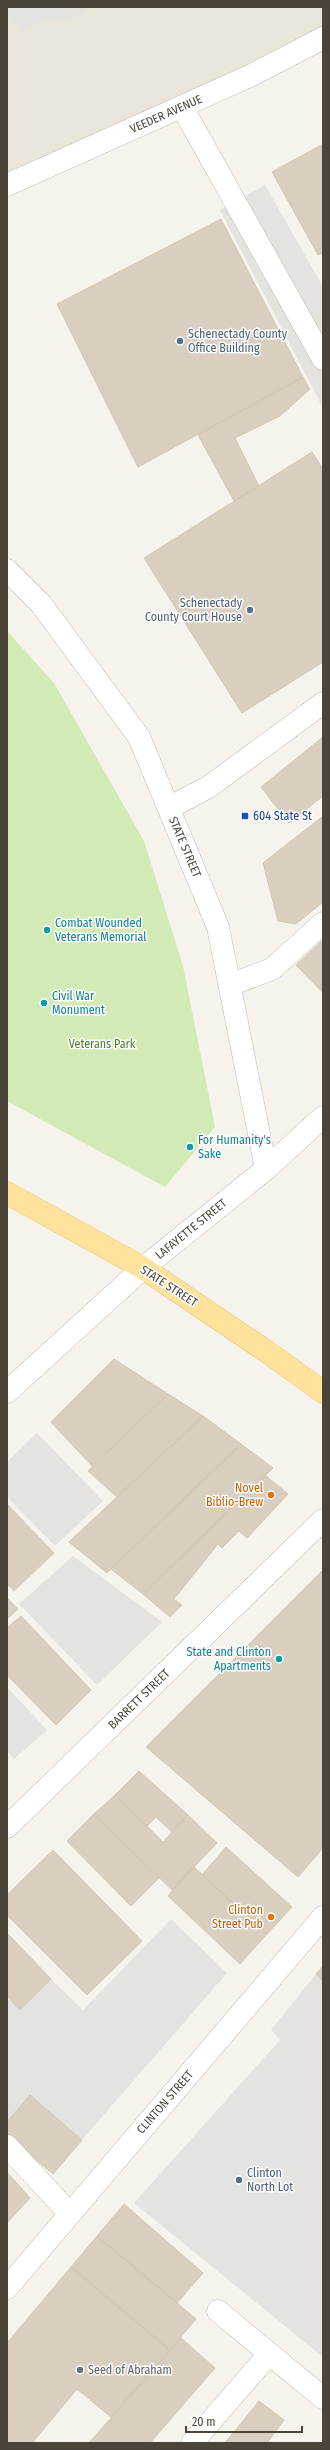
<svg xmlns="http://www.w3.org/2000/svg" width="330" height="2450" font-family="'Fira Sans Condensed',sans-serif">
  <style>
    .residential { fill: #eae5da }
    .green { fill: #d2eab5 }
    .parking { fill: #e5e3e0 }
    .building { fill: #d8cfc1; stroke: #d3c7b4 }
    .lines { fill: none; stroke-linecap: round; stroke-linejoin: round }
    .minor-casing { stroke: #c2bbae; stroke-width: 23 }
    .major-casing { stroke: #e6c16a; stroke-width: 23 }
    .minor { stroke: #fff; stroke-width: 22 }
    .major { stroke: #ffe39c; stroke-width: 22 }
    .service-dot { fill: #5c6f8a; stroke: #fff; stroke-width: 1.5 }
    .transit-dot { fill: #1a4fb4; stroke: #fff; stroke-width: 1.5 }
    .culture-dot { fill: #0f9aa8; stroke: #fff; stroke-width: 1.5 }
    .food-dot { fill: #e8710a; stroke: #fff; stroke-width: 1.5 }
    .worship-dot { fill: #6b7280; stroke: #fff; stroke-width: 1.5 }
    .labels { text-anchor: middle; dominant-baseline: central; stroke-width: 3; stroke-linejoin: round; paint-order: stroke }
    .street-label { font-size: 12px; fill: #4b4439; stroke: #fff }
    .service-label { font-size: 12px; fill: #4e5e75; stroke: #fff; text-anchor: start }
    .transit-label { font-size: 12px; fill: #164399; stroke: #fff; text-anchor: start }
    .culture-label { font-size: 12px; fill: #0d838f; stroke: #fff; text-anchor: start }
    .park-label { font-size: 12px; fill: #4a7f2a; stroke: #fff }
    .food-label { font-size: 12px; fill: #c56008; stroke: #fff; text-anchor: end }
    .worship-label { font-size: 12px; fill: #5b616d; stroke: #fff; text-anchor: start }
  </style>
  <rect width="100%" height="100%" fill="#f6f3ec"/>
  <!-- residential -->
  <path class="residential" d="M7 7H323V32L142 125 7 172Z"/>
  <!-- green -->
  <path class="green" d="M7 631 54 683 144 841 183 966 215 1127 165 1187 7 1101Z"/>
  <!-- parking -->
  <path class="parking" d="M7 7H88L74 19H45L23 32 9 14 7 15Z
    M265 185 323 287V408L220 210Z
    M37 1433 103 1501 55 1546 7 1497V1462Z
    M73 1556 162 1622 97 1685 19 1604Z
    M7 1687 47 1730 14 1759 7 1751Z
    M171 1919 227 1973 82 2140 30 2095 7 2122V1996L20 2010 51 1979 83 2010Z
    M316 1974 323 1981V2357L134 2203 280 2040 271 2030Z"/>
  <!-- building -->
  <path class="building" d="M323 144V253L318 255 272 172Z
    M221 219 303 377 138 467 57 304Z
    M303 377 310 389 280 416 235 438 259 486 234 501 198 435Z
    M312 452 323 469V662L242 713 144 558Z
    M323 737V796L289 823 261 787Z
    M323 816V902L296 924 278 921 263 863Z
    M323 940V993L296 965Z
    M114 1359 168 1394 92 1466 51 1422Z
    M168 1394 203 1416 117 1497 88 1471Z
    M203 1416 241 1444 107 1573 69 1542Z
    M241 1444 273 1468 143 1594 111 1569Z
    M265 1475 288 1494 247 1538 239 1531 222 1548 218 1544 174 1599 182 1605 170 1617 143 1594Z
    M7 1504 54 1553 14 1591 7 1584Z
    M323 1570V1848L298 1877 146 1747Z
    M7 1598 18 1609 7 1619Z
    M21 1616 91 1690 56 1725 7 1675V1628Z
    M139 1771 188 1815 172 1832 156 1817 147 1826 115 1795Z
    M115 1795 163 1842 188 1815 217 1843 172 1890 94 1814Z
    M94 1814 159 1878 131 1906 67 1841Z
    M226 1847 292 1907 267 1934 202 1875Z
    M53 1850 142 1941 87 1995 7 1915V1895Z
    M193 1866 267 1934 240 1964 168 1896Z
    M7 1933 51 1979 20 2010 7 1996Z
    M323 1966V1981L316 1974Z
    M30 2095 82 2140 53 2174 7 2135V2122Z
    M7 2172 30 2198 7 2223Z
    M124 2204 203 2273 177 2303 97 2236Z
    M97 2236 196 2319 170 2350 71 2267Z
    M71 2267 170 2350 111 2417 77 2389 32 2443H7V2343Z
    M181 2338 215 2368 150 2443H89Z
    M259 2401 284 2420 267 2443H225Z"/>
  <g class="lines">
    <defs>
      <path id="minor" d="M182 107 323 359
        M7 185 252 75 323 38
        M7 570 41 604 139 737 218 927 266 1169
        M169 808 210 786 323 703
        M230 985 272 969 323 923
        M7 1392 143 1268 266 1169 323 1117
        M7 1827 323 1520
        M7 2146 70 2214
        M7 2288 323 1917
        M218 2311 323 2398
        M192 2443 269 2354"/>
      <path id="major" d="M7 1193 143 1268 266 1351 323 1392"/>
    </defs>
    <!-- minor casing -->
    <use href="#minor" class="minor-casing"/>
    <!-- major casing -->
    <use href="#major" class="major-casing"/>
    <!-- minor -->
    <use href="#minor" class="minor"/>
    <!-- major -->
    <use href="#major" class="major"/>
  </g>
  <!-- markers -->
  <g class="service-dot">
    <circle cx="180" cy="341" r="4"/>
    <circle cx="250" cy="610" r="4"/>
    <circle cx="239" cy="2180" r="4"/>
  </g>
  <rect class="transit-dot" x="241" y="812" width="8" height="8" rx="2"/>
  <g class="culture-dot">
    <circle cx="47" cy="930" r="4"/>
    <circle cx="44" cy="1003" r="4"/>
    <circle cx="190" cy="1147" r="4"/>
    <circle cx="279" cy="1659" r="4"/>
  </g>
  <g class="food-dot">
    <circle cx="271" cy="1495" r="4"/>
    <circle cx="271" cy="1917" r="4"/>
  </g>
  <circle class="worship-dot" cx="80" cy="2370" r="4"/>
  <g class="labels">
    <!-- street labels -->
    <g class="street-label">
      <text transform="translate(166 114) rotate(-24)">VEEDER AVENUE</text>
      <text transform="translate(185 847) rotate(67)">STATE STREET</text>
      <text transform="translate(191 1229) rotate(-39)">LAFAYETTE STREET</text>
      <text transform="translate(169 1286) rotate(33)">STATE STREET</text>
      <text transform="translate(139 1699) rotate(-44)">BARRETT STREET</text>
      <text transform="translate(165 2102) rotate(-49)">CLINTON STREET</text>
    </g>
    <!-- service labels -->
    <g class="service-label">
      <text x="188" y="334">Schenectady County<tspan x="188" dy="14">Office Building</tspan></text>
      <text x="242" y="603" text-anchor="end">Schenectady<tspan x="242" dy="14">County Court House</tspan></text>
      <text x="247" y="2173">Clinton<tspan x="247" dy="14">North Lot</tspan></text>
    </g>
    <!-- transit labels -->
    <g class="transit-label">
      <text x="253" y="816">604 State St</text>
    </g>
    <!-- culture labels -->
    <g class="culture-label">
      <text x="55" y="923">Combat Wounded<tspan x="55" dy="14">Veterans Memorial</tspan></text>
      <text x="52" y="996">Civil War<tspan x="52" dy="14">Monument</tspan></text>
      <text x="198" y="1140">For Humanity's<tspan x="198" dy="14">Sake</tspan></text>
      <text x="271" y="1652" text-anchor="end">State and Clinton<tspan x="271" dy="14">Apartments</tspan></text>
    </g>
    <!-- park labels -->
    <g class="park-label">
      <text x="102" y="1044">Veterans Park</text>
    </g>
    <!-- food labels -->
    <g class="food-label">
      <text x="263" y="1488">Novel<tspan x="263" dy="14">Biblio-Brew</tspan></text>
      <text x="263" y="1910">Clinton<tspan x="263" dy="14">Street Pub</tspan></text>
    </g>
    <!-- worship labels -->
    <g class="worship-label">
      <text x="88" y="2370">Seed of Abraham</text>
    </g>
  </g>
  <!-- border -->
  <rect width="330" height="2450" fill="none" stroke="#4b4439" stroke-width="16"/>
  <!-- scale -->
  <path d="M186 2426v6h116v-6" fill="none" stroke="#4b4439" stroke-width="2"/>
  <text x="192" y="2426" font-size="12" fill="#4b4439" stroke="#ffffff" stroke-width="3" paint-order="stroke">20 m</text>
</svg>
